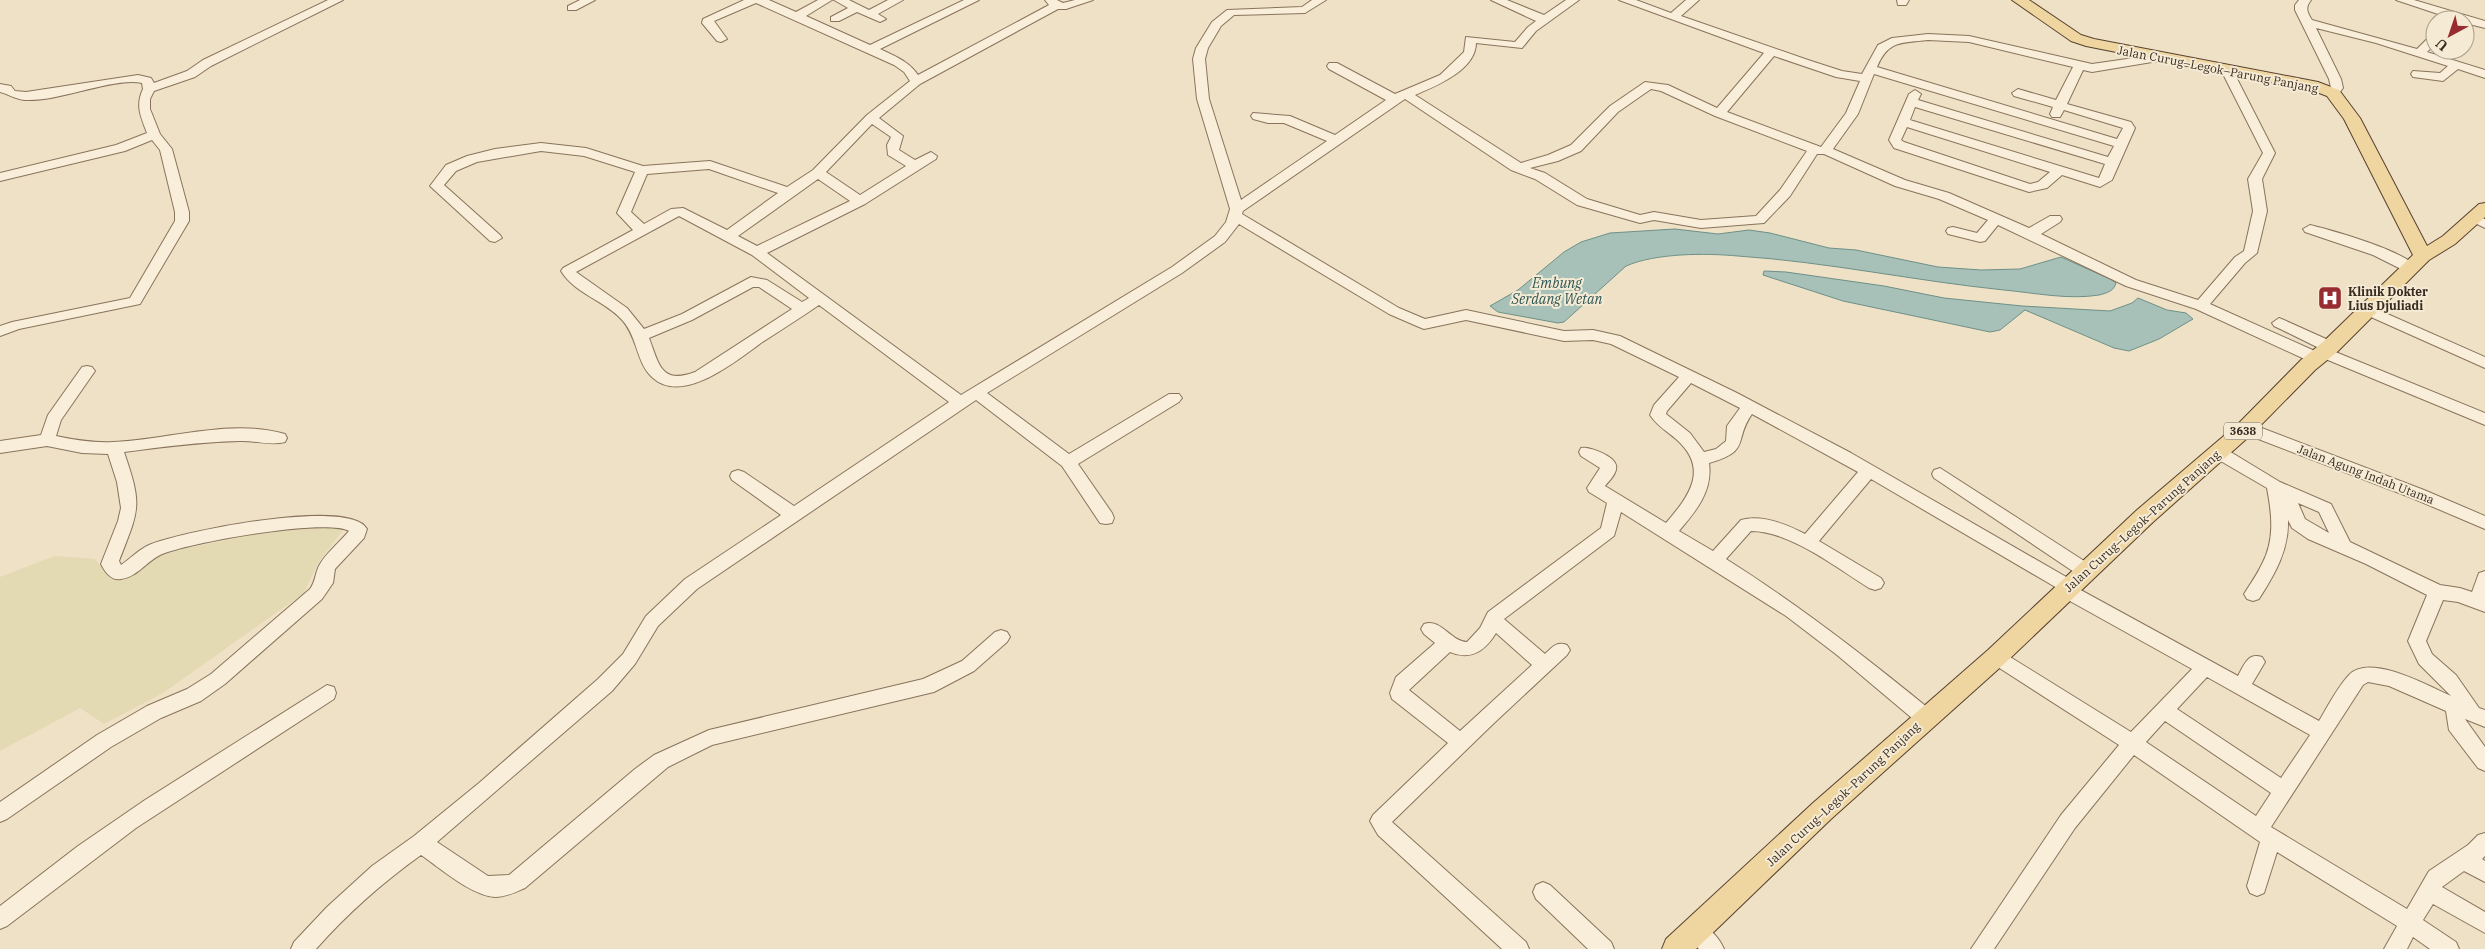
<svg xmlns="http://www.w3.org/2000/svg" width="2485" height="949" font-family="'IBM Plex Serif',serif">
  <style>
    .farmland { fill: #e3dab3 }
    .water { fill: #a7c1b9; stroke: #6e9087 }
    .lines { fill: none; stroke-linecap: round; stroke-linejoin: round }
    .minor-casing { stroke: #89735c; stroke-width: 2 }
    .major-casing { stroke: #574130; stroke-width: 2 }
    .minor { fill: #f8eed9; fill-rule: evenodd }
    .major { fill: #efd59f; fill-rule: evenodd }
    .labels { text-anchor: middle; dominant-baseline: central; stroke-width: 4; stroke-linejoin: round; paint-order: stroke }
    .shield { fill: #f5ebd5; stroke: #716556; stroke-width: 1 }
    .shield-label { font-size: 11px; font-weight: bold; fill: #392b1f }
    .street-label { font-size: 12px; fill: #392b1f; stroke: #f5ebd5 }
    .poi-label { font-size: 12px; font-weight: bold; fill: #392b1f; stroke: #f5ebd5; text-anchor: start }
    .water-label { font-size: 14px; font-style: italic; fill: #2f5855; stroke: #f5ebd5 }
  </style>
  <rect width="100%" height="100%" fill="#eee1c6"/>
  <!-- farmland -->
  <path class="farmland" d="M345 527 318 563 304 593 163 693 104 724 80 708 0 751V577L55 556 95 559 110 579 131 575 161 553 289 528Z"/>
  <!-- water -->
  <path class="water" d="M1675 229 1718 234 1749 230 1770 233 1829 248 1856 250 1938 267 1981 270 2020 269 2061 257 2110 279 2116 283C2114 291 2107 293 2099 295 2069 300 2035 293 2004 290 1915 281 1828 262 1738 256 1705 253 1656 253 1626 266L1564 322 1558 323 1498 312 1490 306 1518 290 1564 252 1581 242 1610 233Z
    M1764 271 1786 272 1884 286 1944 298 2022 306 2110 311 2132 303 2138 298 2167 310 2186 313 2193 319 2159 339 2129 351 2114 348 2025 310 2000 330 1990 332 1843 301 1763 275Z"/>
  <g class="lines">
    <defs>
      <path id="minor" d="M328 0H343L211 66 195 77 154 91 150 99V109L160 134 172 149 189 212V221L140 304 19 329 0 336V326L12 322 130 298 175 221V212L160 150 152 140 125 151 0 181V173L116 145 147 133C141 117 135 106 143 89L142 83C113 77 60 102 25 100 14 99 9 94 0 92V84L11 86 15 91 26 92 138 75 151 78 154 83 187 71 203 60Z
        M580 0H595L576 10H568V6Z
        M744 0H769L796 12 818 0H832L806 16 870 45 964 0H979L880 49C894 56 909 61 918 75L1049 5 1045 0H1057L1063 3 1075 0H1093L1066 9H1058L920 84 879 118 903 136 899 150 915 160 931 152 937 156 936 159 865 204 767 253 961 395 1172 267 1215 236 1226 222 1230 209 1197 99 1193 59 1196 48 1212 22 1227 10 1302 7 1312 0H1326L1305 13 1234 15 1221 26 1208 48 1205 59 1209 99 1241 200 1327 141 1284 123H1268L1253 119 1251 116 1253 113 1290 116 1335 135 1386 100 1329 69 1327 66 1329 63H1337L1395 94 1440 75 1464 52 1466 37 1515 42 1528 27 1536 21 1491 0H1507L1544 15 1566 0H1579L1536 31 1522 48 1476 43C1476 70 1436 86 1415 95L1521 163 1548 155 1571 145 1610 106 1645 82 1668 85 1717 108 1764 53 1619 0H1636L1671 13 1686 0H1699L1681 16 1808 60 1842 71 1862 74 1878 45 1892 38 1928 34 1969 36 2092 64 2162 54 2164 57 2158 61 2092 72 2083 70 2067 104 2131 122 2135 128 2112 180 2100 187 2062 175 2047 188 2029 192 1894 148 1889 140 1909 94 1915 90 1921 94 1918 100 2108 157 2114 146 1874 74 1858 114 1833 149 1905 180 1949 193 2029 228 2050 216H2060L2062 219 2060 222 2041 234 2136 280 2198 300 2235 257 2244 251 2253 211 2248 179 2263 153 2221 70 2227 66 2231 67 2275 153 2262 179 2267 211 2257 253 2245 263 2210 304 2317 352 2321 349 2274 326 2272 323 2279 318 2284 320 2335 343 2337 347 2333 351 2485 413V425L2323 358 2316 363 2311 362 2196 309 2126 286 1998 225 1985 241 1980 242 1948 234 1946 231 1948 228 1953 227 1977 233 1988 220 1939 199 1895 186 1824 154H1817L1790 196 1764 223 1701 228 1654 220 1640 223 1577 205 1535 179 1511 170 1405 99 1243 211 1242 214 1399 308 1425 319 1466 310 1564 331 1593 330 1620 336 1737 393 1851 453 2075 582 2077 588 2238 676C2244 665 2248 652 2262 657L2265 662 2252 684 2319 721C2328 706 2337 688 2349 675 2370 653 2428 686 2451 696L2419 664 2408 641 2427 595 2366 564 2308 539 2292 528 2288 520C2289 550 2275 574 2259 599L2253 601 2247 599 2244 594C2250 584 2257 575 2262 564 2275 540 2272 514 2267 488L2212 456 2210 452 2212 448H2224L2280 482 2331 504 2350 542 2440 585 2460 588 2472 592 2479 573 2485 571V612L2458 602 2443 600 2426 641 2432 654 2456 675 2479 708 2485 710V727L2465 719 2485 747V771L2478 768 2449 730 2446 711 2389 686 2368 682 2363 685 2271 827 2407 909 2429 871 2468 845 2478 835 2485 833V856L2482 859 2485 861V882L2464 871 2442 887 2485 912V933L2433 904 2423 920 2456 942 2459 949H2430L2413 937 2407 949H2384L2397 926 2277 852 2264 893 2257 896 2250 893 2247 886 2260 842 2134 755 2075 828 1994 949H1971L2061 815 2119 745 1990 662 1987 657 1990 652 1996 649 2002 652 2131 732 2192 669 2059 595 2057 588 1871 479 1819 541 1881 578 1884 583 1881 588 1875 590 1869 588C1837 568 1790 531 1751 531L1726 559C1799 605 1866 657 1933 712L1935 718 1933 724 1926 726 1919 724 1837 655 1786 616 1621 512 1614 536 1504 619 1545 654C1552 647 1557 641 1567 645L1570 650 1567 655 1493 724 1392 822 1526 942 1529 949H1502L1378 835 1370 821 1373 815 1448 743 1392 699 1390 693 1396 677 1435 643 1424 634 1421 629 1424 624C1441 618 1450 641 1467 642L1480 628 1488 612 1601 528 1607 503 1589 492 1587 488 1600 468 1581 456 1579 452 1581 448C1589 446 1614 456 1616 465 1618 473 1609 481 1605 486L1666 523C1689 496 1710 469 1676 439 1667 431 1657 426 1650 415L1654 405 1679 377 1611 344 1593 340 1564 341 1466 320 1424 329 1419 327 1389 314 1239 224 1225 242 1182 273 987 393 1069 454 1169 394H1179L1182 398 1179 402 1078 464 1112 513 1114 518 1112 523 1106 524 1100 523 1062 466 976 400 697 589 658 626 635 664 612 691 437 842 488 876 509 875 635 769 654 755 709 730 923 679 962 661 995 632 1001 630 1007 632 1010 637 1007 642 974 671 934 692 712 745 668 767 525 888C516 892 506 897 495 897 472 896 440 868 421 855 382 883 348 913 316 949H291L294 942 327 907 372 866 414 836 479 783 598 679 623 654 646 616 685 579 781 515 732 480 730 476 732 472 738 470 744 472 794 506 949 402 819 305C800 318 781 330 761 343 736 361 683 405 653 378 636 363 638 338 623 321 605 300 576 295 561 271L563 268 633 230 617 213 635 172 584 156 541 151 477 162 456 171 444 185 500 235 502 238 495 242 490 241 430 186 446 165 467 156 495 149 541 143 586 148 643 166 710 161 787 187 813 170 867 115 910 81 904 72 894 65 756 3 714 21 727 39 721 42 717 41 702 23 703 19ZM1928 40 1969 42 2073 67 2056 100 2018 89 2012 93 2014 96 2053 107 2050 114 2052 117H2060L2064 110 2123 128 2117 139 1877 67C1888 40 1902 43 1928 40ZM1774 56 1836 77 1860 81 1846 113 1821 147 1727 112ZM1651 89 1661 91 1715 116 1807 151 1780 190 1756 216 1701 220 1654 212 1640 215 1587 199 1545 173 1530 168 1558 161 1581 151 1618 112ZM1915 107 2105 164 2099 178 1910 120ZM872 124 891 137 887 145 888 155 906 166 860 195 826 172ZM1907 127 2050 172 2038 182 2030 184 1904 142 1901 140ZM709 169 778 193 727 230 683 208 671 209 644 224 631 212 647 174ZM818 179 850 201 757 246 738 236ZM679 216 752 255 809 298 802 302 767 280 751 277 682 314 644 329 627 308 576 272ZM753 287H759L792 309 695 372C661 385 659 364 649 338L692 320ZM1691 383 1740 408 1727 426 1726 441 1716 449 1704 452 1690 433 1666 414 1667 411ZM1752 414 1858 472 1805 534C1786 524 1762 514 1741 520L1713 551 1679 531C1696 511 1713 491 1709 463 1752 451 1733 441 1752 414ZM2298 503 2319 512 2329 533 2305 519ZM1496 633 1532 665 1460 731 1409 690 1450 652C1471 661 1485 651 1496 633ZM2207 677 2310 735 2281 778 2177 709ZM2165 721 2271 793 2256 816 2146 742Z
        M834 0H849L869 10 888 0H903L878 14 886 19 880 22 857 12 839 21H831V17L848 8Z
        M1897 0H1909L1906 5H1898Z
        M2299 0H2311C2305 8 2307 12 2312 20L2417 49 2426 40 2435 38V44L2427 52 2485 70V78L2458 69 2443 81 2413 77 2411 74 2413 71 2440 73 2448 66 2376 43 2316 28 2341 79 2343 88 2337 96H2329L2327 93 2331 88 2329 79 2295 10V5Z
        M2396 0H2414L2485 21V28L2465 23V20H2456Z
        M2474 215 2485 219V228L2467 219Z
        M2310 225C2331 230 2406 251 2417 268L2415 271H2405L2373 255 2305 232 2303 229Z
        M2367 305 2485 357V368L2362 313 2360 310 2362 307Z
        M87 366 92 367 95 371 61 420 56 436C75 440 94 443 113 442 168 440 230 418 285 434L287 438 285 442C270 446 254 440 239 441 200 442 162 447 124 452 143 507 139 509 119 561L121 565C130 559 138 550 149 545 180 532 350 497 367 529L364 538 335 569 333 583 322 599 225 684 201 701 161 718 111 747 7 819 0 822V802L97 735 147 706 187 689 211 674 310 589C316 581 315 572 320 564 327 552 340 542 349 531 325 518 187 543 160 555 146 562 137 577 121 579 111 581 105 572 101 564L118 521 121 508 117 482 108 454 82 453 47 446 0 453V441L41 435 48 415 82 367Z
        M2246 422 2424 490 2485 516V529L2412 498 2240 432 2238 428 2240 424Z
        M1940 468 2092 566 2095 571 2092 576 2086 578 2080 576 1934 478 1932 474 1934 470Z
        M327 685 334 687 336 693 334 699 136 828 7 926 0 929V906L78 846 145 800Z
        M1543 882 1550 885 1611 942 1614 949H1588L1536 899 1533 892 1536 885Z
        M1696 921C1708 926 1719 937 1724 949H1699L1689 938 1685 931 1689 924Z"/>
      <path id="major" d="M2012 0H2029L2081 35 2094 39 2318 82 2339 90 2360 118 2427 246 2443 236 2479 204 2485 203V217L2455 244 2429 260 2337 352 2315 370 2253 433 2153 522 2004 664 1831 819 1696 949H1662L1666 939 1813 803 1988 650 2137 510 2239 423 2301 360 2323 342 2413 255 2344 119 2327 96 2314 91 2086 46 2071 41Z"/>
    </defs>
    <!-- minor casing -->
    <use href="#minor" class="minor-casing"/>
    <!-- major casing -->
    <use href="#major" class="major-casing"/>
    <!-- minor -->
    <use href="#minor" class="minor"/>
    <!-- major -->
    <use href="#major" class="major"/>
  </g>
  <!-- icons -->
  <defs>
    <symbol id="hospital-square" viewBox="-11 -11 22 22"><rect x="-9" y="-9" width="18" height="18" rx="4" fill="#972d30" stroke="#f5ebd5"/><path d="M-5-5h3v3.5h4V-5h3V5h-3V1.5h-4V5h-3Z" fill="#fff"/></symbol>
  </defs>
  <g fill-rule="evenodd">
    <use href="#hospital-square" x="2316" y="284" width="28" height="28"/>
  </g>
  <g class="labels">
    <!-- shield labels -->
    <rect class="shield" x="2224" y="422.5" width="38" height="17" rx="4"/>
    <g class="shield-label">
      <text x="2243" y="431">3638</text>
    </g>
    <!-- street labels -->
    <g class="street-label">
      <text transform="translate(2218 69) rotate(11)">Jalan Curug–Legok–Parung Panjang</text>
      <text transform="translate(2366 474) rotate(21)">Jalan Agung Indah Utama</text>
      <text transform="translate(2142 521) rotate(-42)">Jalan Curug–Legok–Parung Panjang</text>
      <text transform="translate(1843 794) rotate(-43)">Jalan Curug–Legok–Parung Panjang</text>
    </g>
    <!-- poi labels -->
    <g class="poi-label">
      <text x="2348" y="291">Klinik Dokter<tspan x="2348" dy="14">Lius Djuliadi</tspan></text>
    </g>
    <!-- water labels -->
    <g class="water-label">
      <text x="1557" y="283">Embung<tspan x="1557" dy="16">Serdang Wetan</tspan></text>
    </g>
  </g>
  <!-- north arrow -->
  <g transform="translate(2450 35) rotate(220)"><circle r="24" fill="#f5ebd5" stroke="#aa9e8c"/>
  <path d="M0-4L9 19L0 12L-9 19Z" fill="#972d30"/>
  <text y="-8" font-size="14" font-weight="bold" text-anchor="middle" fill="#392b1f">U</text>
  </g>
</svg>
